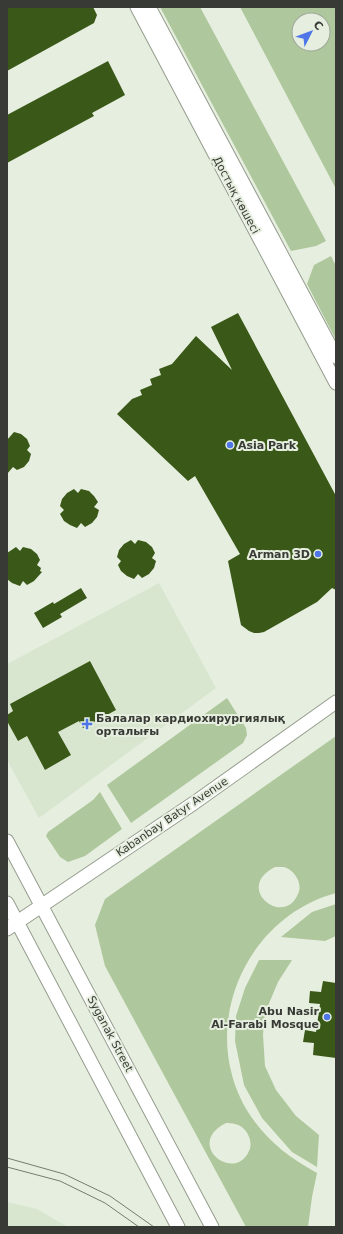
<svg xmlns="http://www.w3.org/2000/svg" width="343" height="1234" font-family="'DejaVu Sans',sans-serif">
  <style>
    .built { fill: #d9e6cf }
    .green { fill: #afc79c; fill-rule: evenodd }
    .building { fill: #3a5817 }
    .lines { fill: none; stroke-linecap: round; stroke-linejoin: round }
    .secondary-casing { stroke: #959d8e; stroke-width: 15 }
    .secondary { stroke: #fff; stroke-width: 13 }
    .tram { stroke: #767b72; stroke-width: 1 }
    .poi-dot { fill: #4e76e9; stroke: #e6efdf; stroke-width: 1.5 }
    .labels { text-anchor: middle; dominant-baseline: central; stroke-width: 4; stroke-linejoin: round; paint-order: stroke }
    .street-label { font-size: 11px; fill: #383b35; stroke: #e6efdf }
    .poi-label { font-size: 11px; font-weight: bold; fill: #383b35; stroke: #e6efdf; text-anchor: start }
  </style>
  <rect width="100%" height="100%" fill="#e6efdf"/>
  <!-- built -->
  <path class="built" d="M159 583 216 688 39 818 7 760V664Z
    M7 1202 37 1209 68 1227H7Z"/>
  <!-- green -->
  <path class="green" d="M160 7H200L326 241 316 246 291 251Z
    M240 7H336V189ZM299 20H323V44H299Z
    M331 256 336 266V340L307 284 314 265Z
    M227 698 246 728 247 735 243 743 131 823 107 785Z
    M336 736V893C244 918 197 1029 248 1112 266 1140 288 1157 317 1173L312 1197 308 1227H246L105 966 95 925 105 899ZM275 867C278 867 281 867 284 867 295 870 303 884 298 894 284 928 233 888 275 867ZM226 1123C229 1123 232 1123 235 1124 246 1126 254 1141 249 1151 234 1184 184 1144 226 1123Z
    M100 792 122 829 85 856 68 862 60 857 46 836 48 832 93 800Z
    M336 904V936L325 941 281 937 312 912Z
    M259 960H292L278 982 265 1013 263 1035 265 1066 276 1090 296 1116 319 1135 317 1167 292 1152 262 1118 244 1085 235 1041 236 1016 245 988Z"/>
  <!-- building -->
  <path class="building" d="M7 7H93L97 15 94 23 7 71Z
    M108 61 125 95 92 113 94 116 7 163V115Z
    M238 313 336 496V590L332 588 317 602 264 632 259 633H254L249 631 241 625 228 561 240 554 195 476 188 481 117 414 132 399 142 395 140 390 152 385 150 379 161 375 159 369 172 364 196 336 232 370 211 327Z
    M14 432 21 434 27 439 30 446 27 450 31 454 29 461 24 467 17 470 13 467 7 474V440Z
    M74 489 78 493 81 489 89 491 94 496 98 502 94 507 99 510 97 517 92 523 85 527 81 523 77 528 70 525 64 521 60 514 64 510 60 506 62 499 67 493Z
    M131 540 135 544 138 540 146 542 152 547 155 553 152 558 156 561 154 568 149 574 142 578 138 574 134 579 127 576 121 571 118 565 121 561 117 557 119 550 124 544Z
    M16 547 20 551 23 547 31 549 37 554 40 560 37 565 41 568 40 571 42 572 34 581 27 585 23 581 20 586 12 583 7 579V553Z
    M81 588 87 598 60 614 62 617 43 628 34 613 53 602 54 604Z
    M90 661 116 710 83 728 79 721 58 732 71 755 45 770 27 736 18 741 7 721V715L13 711 10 704Z
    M323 981 336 983V1058L313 1055 314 1043 303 1042 305 1030 316 1032 320 1004 309 1003 310 991 321 992Z"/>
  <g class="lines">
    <defs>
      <path id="secondary" d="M137 7 336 383
        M149 7 336 357
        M7 841 212 1227
        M7 903 178 1227
        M7 929 194 803 336 702"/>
    </defs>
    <!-- secondary casing -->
    <use href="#secondary" class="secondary-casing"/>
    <!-- secondary -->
    <use href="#secondary" class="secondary"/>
    <!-- tram -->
    <path class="tram" d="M7 1158 64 1174 110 1196 154 1227
      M7 1167 60 1181 105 1203 139 1227"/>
  </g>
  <!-- markers -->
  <g class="poi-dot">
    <circle cx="230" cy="445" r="4"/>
    <circle cx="318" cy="554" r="4"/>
    <path d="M85 718h4v4h4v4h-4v4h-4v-4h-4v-4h4z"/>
    <circle cx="327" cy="1017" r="4"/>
  </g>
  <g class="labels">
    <!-- street labels -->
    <g class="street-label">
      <text transform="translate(236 195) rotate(62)">Достық көшесі</text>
      <text transform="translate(172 817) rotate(-34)">Kabanbay Batyr Avenue</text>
      <text transform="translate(110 1034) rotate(62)">Syganak Street</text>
    </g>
    <!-- poi labels -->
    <g class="poi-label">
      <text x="238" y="445">Asia Park</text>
      <text x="310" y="554" text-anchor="end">Arman 3D</text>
      <text x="96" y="718">Балалар кардиохирургиялық<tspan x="96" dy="13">орталығы</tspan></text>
      <text x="319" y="1011" text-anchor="end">Abu Nasir<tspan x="319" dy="13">Al-Farabi Mosque</tspan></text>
    </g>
  </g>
  <!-- border -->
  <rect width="343" height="1234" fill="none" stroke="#383b35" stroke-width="16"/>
  <!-- north arrow -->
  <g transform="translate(311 32) rotate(48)"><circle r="19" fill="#e6efdf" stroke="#a0a79b"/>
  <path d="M0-3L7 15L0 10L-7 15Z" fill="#4e76e9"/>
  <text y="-6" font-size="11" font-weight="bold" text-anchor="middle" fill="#383b35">С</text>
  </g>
</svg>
